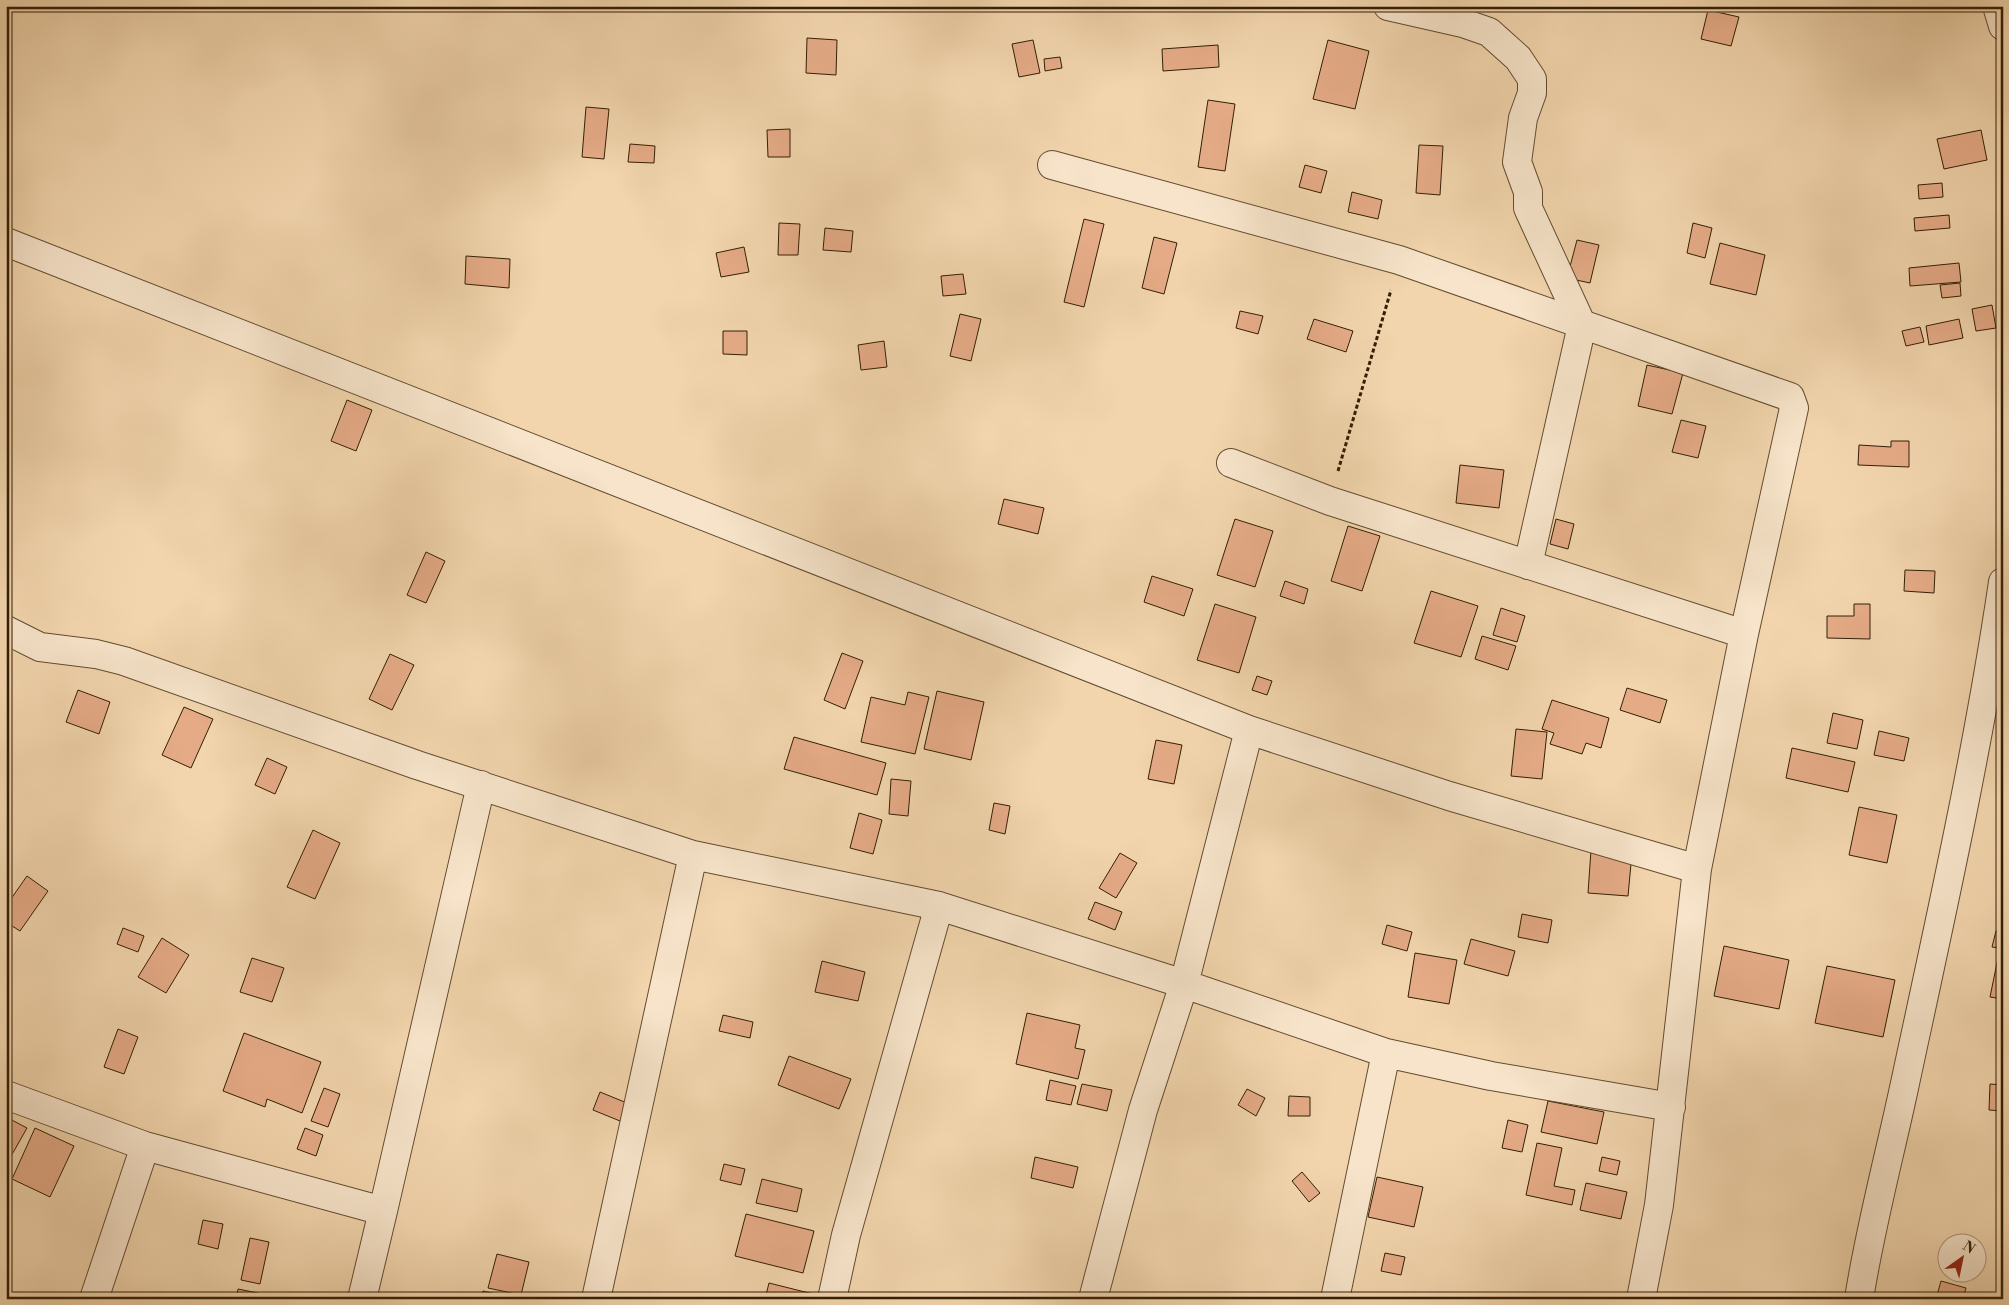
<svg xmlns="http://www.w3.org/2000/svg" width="2009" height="1305" font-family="'Libre Bodoni',serif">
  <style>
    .building { fill: #e5ab87; stroke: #331f05 }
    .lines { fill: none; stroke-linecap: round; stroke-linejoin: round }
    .minor-casing { stroke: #634c2f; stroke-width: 30 }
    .path { stroke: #331f05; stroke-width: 3; stroke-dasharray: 4 2.5; stroke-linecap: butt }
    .minor { stroke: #f7e4ca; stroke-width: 28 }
  </style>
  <rect width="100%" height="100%" fill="#f2d5ad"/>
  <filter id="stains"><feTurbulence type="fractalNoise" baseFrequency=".004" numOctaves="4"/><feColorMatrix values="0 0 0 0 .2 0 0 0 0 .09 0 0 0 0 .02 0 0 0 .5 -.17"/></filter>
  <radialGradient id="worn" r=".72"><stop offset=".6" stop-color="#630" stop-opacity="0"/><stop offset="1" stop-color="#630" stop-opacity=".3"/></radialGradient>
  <!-- building -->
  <path class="building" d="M1708 10 1739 17 1731 46 1701 39Z
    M807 38 837 40 836 75 806 73Z
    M1033 40 1040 73 1019 77 1012 44Z
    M1328 40 1369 51 1355 109 1313 99Z
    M1218 45 1219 67 1163 71 1162 49Z
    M1060 57 1062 68 1045 71 1044 59Z
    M1208 100 1235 104 1225 171 1198 167Z
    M586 107 609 109 604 159 582 157Z
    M790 129V157H768L767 130Z
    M1981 130 1987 160 1944 169 1937 139Z
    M630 144 655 146 654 163 628 162Z
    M1419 145 1443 146 1440 195 1416 193Z
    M1305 165 1327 171 1321 193 1299 187Z
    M1942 183 1943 197 1919 199 1918 185Z
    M1352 192 1382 200 1378 219 1348 212Z
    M1949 215 1950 228 1915 231 1914 218Z
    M1084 219 1104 224 1084 307 1064 302Z
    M779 223 800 224 798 255H778Z
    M1693 223 1712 228 1705 258 1687 253Z
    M825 228 853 231 851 252 823 250Z
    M1154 237 1177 243 1164 294 1142 288Z
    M1577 240 1599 245 1590 283 1567 278Z
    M1720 243 1765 255 1756 295 1710 284Z
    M744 247 749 272 721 277 716 253Z
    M466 256 510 259 509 288 465 284Z
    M1959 263 1961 282 1910 286 1909 268Z
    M963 274 966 294 943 296 941 276Z
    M1960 283 1961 296 1942 298 1940 285Z
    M1992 305 1996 328 1976 331 1972 309Z
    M1240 311 1263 316 1258 334 1236 328Z
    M960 314 981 319 971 361 950 356Z
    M1314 319 1353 331 1346 352 1307 339Z
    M1959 319 1963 338 1929 345 1926 326Z
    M1920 327 1924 342 1906 346 1902 331Z
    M723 331H747V355L723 354Z
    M884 341 887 367 861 370 858 345Z
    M1647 365 1683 373 1672 414 1638 406Z
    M347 400 372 410 356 451 331 441Z
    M1681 420 1706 426 1698 458 1672 452Z
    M1891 441H1909V467L1858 465 1859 445 1891 447Z
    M1460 465 1504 470 1499 508 1456 503Z
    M1004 499 1044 508 1038 534 998 524Z
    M1235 519 1273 531 1255 587 1217 575Z
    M1556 519 1574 524 1568 549 1550 544Z
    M1348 526 1380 536 1362 591 1331 581Z
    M426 552 445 561 426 603 407 595Z
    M1905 570 1935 571 1934 593 1904 591Z
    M1152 576 1193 589 1184 616 1144 602Z
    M1285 581 1308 589 1304 604 1280 596Z
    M1431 591 1478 606 1461 657 1414 643Z
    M1215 604 1256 617 1239 673 1197 660Z
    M1854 604H1870V639L1827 638V616H1854Z
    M1501 608 1525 616 1517 642 1493 635Z
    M1482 636 1516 646 1508 670 1475 659Z
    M842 653 863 661 845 709 824 700Z
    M390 654 414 665 392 710 369 699Z
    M1257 676 1272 681 1267 695 1252 690Z
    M1627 688 1667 700 1660 723 1620 710Z
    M78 690 110 702 99 734 66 722Z
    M937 691 984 702 971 760 924 749Z
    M908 692 929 697 915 754 861 742 871 697 905 705Z
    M1552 700 1609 718 1601 748 1586 743 1582 754 1550 744 1554 733 1542 729Z
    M184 707 213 719 191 768 162 755Z
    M1833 713 1863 720 1857 749 1827 743Z
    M1516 729 1547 732 1542 779 1511 776Z
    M1879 731 1909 738 1904 761 1874 755Z
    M794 737 886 763 877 795 784 769Z
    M1156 740 1182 745 1174 784 1148 779Z
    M1792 748 1855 762 1848 792 1786 778Z
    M267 758 287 767 275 794 255 785Z
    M891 779 911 781 908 816 889 814Z
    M994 803 1010 806 1005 834 989 830Z
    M1859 807 1897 815 1887 863 1849 855Z
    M859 813 882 820 873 854 850 848Z
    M313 830 340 843 315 899 287 887Z
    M1591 850 1632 853 1628 896 1588 893Z
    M1120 853 1137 863 1116 898 1099 888Z
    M27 876 48 891 20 931 6 922V906Z
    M1095 902 1122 912 1115 930 1088 919Z
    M1522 914 1552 920 1548 943 1518 937Z
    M1387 925 1412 932 1407 951 1382 944Z
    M123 928 144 936 138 952 117 944Z
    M1996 931 2003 932V999L1990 997 2000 948 1992 947Z
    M162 938 189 955 166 993 138 977Z
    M1471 939 1515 951 1508 976 1464 964Z
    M1724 946 1789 960 1779 1009 1714 996Z
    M1415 953 1457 960 1449 1004 1408 997Z
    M252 958 284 968 272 1002 240 992Z
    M822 961 865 972 858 1001 815 992Z
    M1827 966 1895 980 1883 1037 1815 1023Z
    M1027 1013 1080 1025 1075 1048 1085 1050 1078 1079 1016 1064Z
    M723 1015 753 1022 750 1038 719 1031Z
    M118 1029 138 1037 124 1074 104 1067Z
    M244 1033 321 1062 302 1113 267 1099 265 1107 223 1091Z
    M789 1056 851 1079 839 1109 778 1085Z
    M1050 1080 1076 1086 1071 1105 1046 1100Z
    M1082 1084 1112 1090 1107 1111 1077 1104Z
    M1990 1084 2003 1085V1111L1989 1110Z
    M324 1088 340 1094 328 1127 311 1121Z
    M1247 1089 1265 1098 1256 1116 1238 1105Z
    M600 1092 627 1103 620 1121 593 1110Z
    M1289 1096 1310 1097V1116H1288Z
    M1548 1101 1604 1112 1597 1144 1541 1132Z
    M6 1117 27 1128 6 1165Z
    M1508 1120 1528 1125 1522 1152 1502 1148Z
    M35 1128 74 1146 50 1197 12 1179Z
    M305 1128 323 1135 316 1156 297 1149Z
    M1537 1143 1562 1148 1554 1186 1575 1190 1572 1205 1526 1195Z
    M1035 1157 1078 1167 1073 1188 1031 1178Z
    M1602 1157 1620 1161 1617 1175 1599 1171Z
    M724 1164 745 1169 741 1185 720 1180Z
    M1302 1172 1320 1193 1309 1202 1292 1181Z
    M1377 1177 1423 1187 1414 1227 1368 1217Z
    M762 1179 802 1189 797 1212 756 1203Z
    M1586 1183 1627 1192 1621 1219 1580 1210Z
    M746 1214 814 1231 803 1273 735 1256Z
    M203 1220 223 1224 218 1249 198 1244Z
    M250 1238 269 1242 260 1284 241 1280Z
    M1385 1253 1405 1257 1401 1275 1381 1271Z
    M497 1254 529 1262 521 1295 488 1288Z
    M1941 1281 1966 1288 1963 1299H1936Z
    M769 1283 813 1294 811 1299H765Z
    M238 1289 258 1293 257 1299H236Z
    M483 1291 505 1296 504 1299H481Z"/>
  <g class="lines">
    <defs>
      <path id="minor" d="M1388 6 1463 23 1489 32 1518 58 1532 79V93L1523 118 1517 162 1528 192V208L1582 325 1528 565
        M1997 6 2003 26
        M1052 165 1399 260 1790 397 1794 408 1744 634 1697 869 1659 1205 1641 1299
        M6 242 1249 730 1449 796 1697 869
        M1231 463 1330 501 1744 634
        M6 630 40 647 96 654 124 661 417 765 693 855 939 906 1184 984 1386 1053
        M6 1095 145 1146 383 1211 362 1299
        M383 1211 481 785
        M94 1299 145 1146
        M596 1299 693 855
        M832 1299 846 1235 939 906
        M1093 1299 1143 1110 1184 984 1249 730
        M1335 1299 1386 1053 1491 1076 1671 1107
        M1859 1299C1870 1228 1889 1158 1904 1088 1940 920 1978 752 2003 582"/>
    </defs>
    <!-- minor casing -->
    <use href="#minor" class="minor-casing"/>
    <!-- path -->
    <path class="path" d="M1338 471 1391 290"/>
    <!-- minor -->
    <use href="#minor" class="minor"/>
  </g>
  <!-- margin -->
  <rect width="2009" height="1305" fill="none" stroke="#f2d5ad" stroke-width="25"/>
  <rect x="8" y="8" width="1994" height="1290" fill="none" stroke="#331f05" stroke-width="2.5"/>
  <rect x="12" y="12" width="1984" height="1280" fill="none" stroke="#331f05"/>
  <!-- north arrow -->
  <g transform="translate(1962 1258) rotate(33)"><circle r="24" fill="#f7e4ca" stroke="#a9957b"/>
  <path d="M0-4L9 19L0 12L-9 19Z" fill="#8f2418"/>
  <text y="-8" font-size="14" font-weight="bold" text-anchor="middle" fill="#331f05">N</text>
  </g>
  <rect width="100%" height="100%" filter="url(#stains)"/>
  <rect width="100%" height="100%" fill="url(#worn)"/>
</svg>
